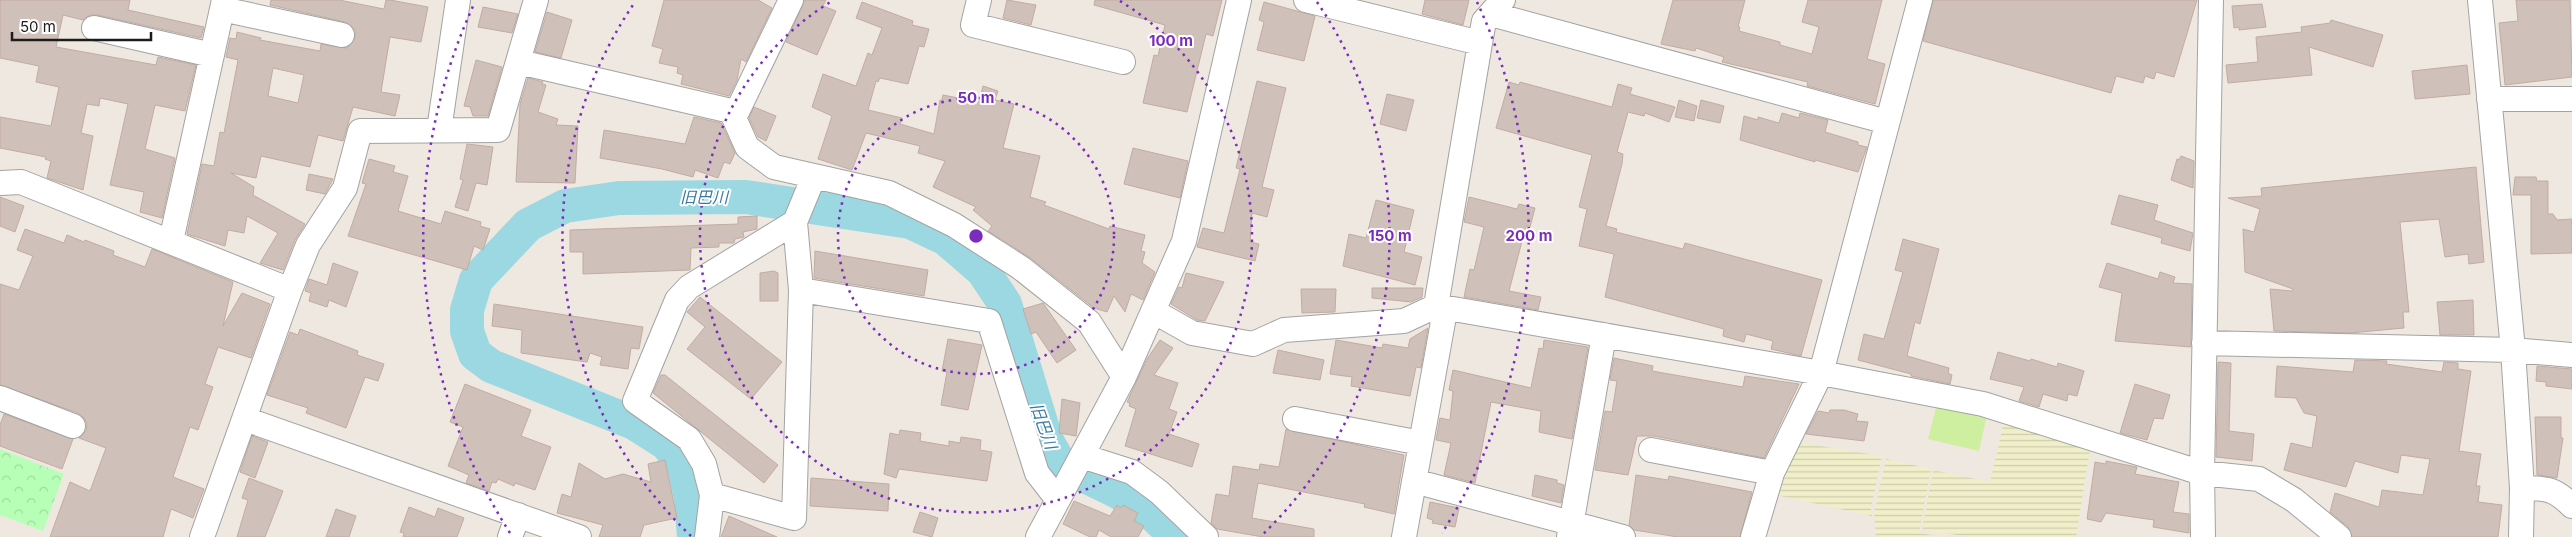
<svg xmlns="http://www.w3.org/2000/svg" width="2572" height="537" font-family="Inter,'Noto Sans JP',sans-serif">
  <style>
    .farmland { fill: url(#farmland-rules) }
    .grass { fill: #ceefa0 }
    .park { fill: url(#park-crowns) }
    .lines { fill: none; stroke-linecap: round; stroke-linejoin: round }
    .river { stroke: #9bd8e1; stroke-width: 34 }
    .building { fill: #cfc0b9; stroke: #c2aca1; fill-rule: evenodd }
    .minor-casing { stroke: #a3a3a3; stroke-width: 26 }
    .minor { stroke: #fff; stroke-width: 24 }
    .ring { fill: none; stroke: #7b2cbf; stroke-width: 2.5; stroke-dasharray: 2.5 5 }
    .labels { text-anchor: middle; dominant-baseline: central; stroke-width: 4; stroke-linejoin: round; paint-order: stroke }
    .water-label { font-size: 16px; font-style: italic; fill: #3a78a4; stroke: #fff }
    .centre { fill: #7b2cbf; stroke: #fff; stroke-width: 2.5 }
    .ring-label { font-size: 15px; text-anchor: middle; font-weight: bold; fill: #7b2cbf; stroke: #fff; stroke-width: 4; stroke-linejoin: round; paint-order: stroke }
  </style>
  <defs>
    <pattern id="farmland-rules" width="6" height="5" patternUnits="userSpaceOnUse" patternTransform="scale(1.25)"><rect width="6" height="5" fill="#f0efc9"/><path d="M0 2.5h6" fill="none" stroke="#cdccac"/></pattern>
    <pattern id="park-crowns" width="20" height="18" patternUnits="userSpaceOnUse" patternTransform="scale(1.25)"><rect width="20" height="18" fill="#b7ffb7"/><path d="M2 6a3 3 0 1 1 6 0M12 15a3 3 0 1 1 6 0" fill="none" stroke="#9dda9d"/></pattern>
  </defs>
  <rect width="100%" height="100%" fill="#efe8e0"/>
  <!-- farmland -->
  <path class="farmland" d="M2005 417 2091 443 2076 537H1971L1922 530 1933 470 1990 482Z
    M1796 442 1882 456 1871 509 1872 516 1776 495Z
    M1886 459 1931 469 1919 533 1945 537H1876L1874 513Z"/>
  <!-- grass -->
  <path class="grass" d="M1937 403 1987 415 1979 451 1928 439Z"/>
  <!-- park -->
  <path class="park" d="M0 449 64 474 43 531 0 515Z"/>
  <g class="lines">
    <!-- river -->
    <path class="river" d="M694 537 691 498 684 467 667 444 634 423 491 366 475 354 467 331V310L476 280 528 225 565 206 619 198 746 197 910 222 946 239 983 271 1005 304 1046 439 1060 464 1118 492 1149 511 1177 537"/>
  </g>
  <!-- building -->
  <path class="building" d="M0 0H130L128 10 204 27 201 38 97 15H90L83 20 63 15 56 47 156 65 158 57 196 65 185 111 155 105 145 149 175 158 162 218 140 212 144 192 110 185 128 104 100 98 99 106 87 104 81 133 93 136 83 190 47 178 51 161 45 159 46 157 0 148V117L51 126 59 87 36 82 39 66 0 58Z
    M271 0H339L384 9 386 0H390L428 7 421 42 390 37 381 92 400 95 395 116 353 107 343 141 318 135 310 167 261 156 256 178 231 173 254 187 253 195 305 224 295 240 283 270 260 263 278 233 247 216 244 233 228 230 225 246 187 234 202 164 214 166 220 132 224 133 238 60 226 57 230 38 236 39 237 32 261 38 260 40 320 51 321 44 347 48 355 38V30L345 22 270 5ZM273 68 304 75 298 103 268 96Z
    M664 0H758L772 8 746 62 741 59 737 80 729 96 681 84 683 75 677 73 678 67 659 63 663 49 652 46Z
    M805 0H826L823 6 836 11 817 55 786 42Z
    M1007 0 1036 5 1031 25 1003 18Z
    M1095 0H1222L1213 36 1206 34 1187 112 1143 103 1154 55 1158 56 1165 25 1094 5Z
    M1425 0H1469L1463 25 1422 14Z
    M1673 0H1745L1738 27H1740L1739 31 1780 42V45L1812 54 1819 27 1802 22 1808 0H1882L1867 59 1885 64 1875 104 1807 86 1808 82 1722 62 1724 57 1696 48 1695 51 1661 44Z
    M1933 0H2197L2174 77 2156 72 2154 79 2145 76 2143 83 2116 76 2111 93 1923 41Z
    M2516 0H2570L2572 77 2505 85 2499 23 2518 21Z
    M862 2 913 21 912 25 929 29 924 47 919 46 908 84 880 78 878 82 876 81 868 110 902 118 900 124 934 134 940 100H942L943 95 979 102 983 86 998 91 995 100 1014 104 1003 148 1040 156 1030 197 1046 202 1044 205 1109 229 1110 226 1145 235 1141 251 1145 252 1142 263 1155 272 1143 300 1131 294 1125 312 1114 296 1107 312 1094 308 1029 257 988 231 992 226 973 210 976 207 933 187 945 161 918 153 920 146 866 133 852 170 818 159 832 116 812 107 823 74 856 86 868 53 872 55 882 28 856 18Z
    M1264 2 1315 16 1304 61 1257 50 1264 22 1259 20Z
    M2262 4 2266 27 2239 30V27L2234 28 2232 6Z
    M483 7 518 14 512 33 478 27Z
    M547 12 572 20 561 58 535 52Z
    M2331 20 2383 35 2373 67 2309 47 2312 75 2228 83 2226 65 2258 62 2256 37 2302 32 2301 27 2330 23Z
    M476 60 502 67 488 116H473L470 107 464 106Z
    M2467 65 2470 94 2415 99 2412 71Z
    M528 78 543 82 542 84 546 85 538 112 558 119 556 125 578 126 575 183 516 182 520 104Z
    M1257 81 1286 88 1262 187 1274 190 1267 217 1252 213 1250 242 1259 244 1255 261 1197 247 1203 228 1224 233 1240 169 1236 168Z
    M1509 82 1519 85 1520 82 1612 107 1618 84 1632 88 1630 94 1675 107 1669 122 1645 113 1644 116 1628 112 1617 152 1623 154 1622 164 1606 226 1617 229 1616 232 1683 249 1685 243 1822 280 1801 356 1771 349 1773 341 1746 334 1744 342 1723 336 1724 329 1605 297 1614 254 1579 246 1587 209 1579 207 1592 155 1496 128Z
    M1387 94 1414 100 1406 131 1380 124Z
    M1679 100 1697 106 1694 121 1675 117Z
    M1701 100 1724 106 1720 123 1697 118Z
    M754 107 776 116 766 141 758 137 749 118Z
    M1782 113 1799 118 1800 113 1828 120 1825 132 1858 142V145L1867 147 1858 172 1815 160V162L1740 140 1744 116 1758 120V117L1779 123Z
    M694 117 721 123 735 153 730 164 724 162 718 178 695 170 693 177 662 169 600 158 604 130 685 144Z
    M467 144 493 147 487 185 476 183 468 211 455 207 463 180 460 179Z
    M1133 148 1188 161 1180 198 1124 184Z
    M2181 156 2194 161 2193 188 2171 180 2177 159 2179 160Z
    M369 159 395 166 393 172 408 176 398 211 441 224 445 211 481 222 480 226 490 229 483 250 474 246 467 270 348 236 366 184 362 183Z
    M2476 167 2484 262 2469 264 2468 254 2445 257 2439 219 2400 222 2409 312H2403L2404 328 2350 333 2274 331 2270 289 2292 291 2293 289 2245 272 2243 229 2254 232 2260 209 2228 198 2262 196 2261 188Z
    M309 174 333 179 325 194 306 190Z
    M2515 177H2536L2537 181H2548V214H2553L2557 220 2572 219V253L2531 254V195H2513Z
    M2119 195 2158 205 2154 220 2193 233 2190 251 2161 243 2162 238 2111 224Z
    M0 197 24 206 15 232 0 226Z
    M1469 197 1517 209 1519 204 1535 208 1530 227 1526 226 1509 291 1541 297 1538 310 1464 297 1470 269 1474 270 1484 227 1464 222Z
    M1376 200 1414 210 1404 252 1422 257 1415 285 1343 266 1349 234 1366 238Z
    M757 216V229L743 232 744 237 735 239 734 243H719V247L691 248 690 270 583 274V252H570V230L738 224V217Z
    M25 229 64 243 67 235 84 242 85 240 114 251 113 255 145 267 152 249 233 282 223 326 242 293 270 304 251 358 218 347 205 384 213 387 198 430 190 427 173 477 204 489 193 518 171 509 163 537H50L70 482 90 491 106 448 79 438 86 431 87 424 84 418 78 413 0 385V284L19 290 33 256 17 250Z
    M1903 239 1939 249 1920 324 1915 322 1907 356 1949 368 1948 373 1952 375 1950 384 1911 376V374L1858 360 1864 334 1884 339 1903 272 1895 270Z
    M815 251 928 270 924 296 814 278Z
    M333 263 358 272 346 307 329 300 327 307 309 301 311 293 305 291 309 279 327 285Z
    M2107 263 2158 279 2160 272 2175 277 2173 283 2192 284 2191 347 2115 341 2122 293 2099 287Z
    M774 271 778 273V301H760V273Z
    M1186 273 1224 282 1205 321 1197 320 1171 304 1179 287 1182 288Z
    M1372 288H1423L1422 297 1411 302 1372 298Z
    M1301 289H1336L1335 312 1302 313Z
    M700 297 782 362 751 399 687 349 705 327 687 312Z
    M2473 300 2474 335H2440L2437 302Z
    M1043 303 1076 350 1057 363 1036 332 1031 334 1023 309Z
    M494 304 643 327 639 349 631 348 628 369 600 365 602 357 590 353 587 362 521 353 522 330 492 326Z
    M1428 328 1421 368 1416 367 1410 396 1351 386 1352 377 1330 374 1336 340 1382 348 1383 344 1408 348 1410 339Z
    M300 329 358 351 357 355 384 364 378 381 365 377 346 428 306 413 308 408 267 395 290 332 298 335Z
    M948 339 982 345 968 410 941 405 947 372 942 371Z
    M1160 340 1173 348 1154 375 1178 383 1169 409 1177 412 1169 434 1199 444 1192 467 1125 446 1136 409 1129 406 1130 403 1127 402 1147 359Z
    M1544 340 1588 347 1572 439 1539 432 1541 411 1491 402 1475 483 1444 475 1451 443 1436 440 1440 418 1450 420 1453 391 1449 390 1453 370 1531 388 1539 348 1543 349Z
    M1278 350 1324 360 1320 380 1273 373Z
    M1998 352 2030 361 2031 359 2057 367 2058 363 2084 371 2077 396 2068 394 2067 401 2043 394 2039 407 2019 401 2024 387 1990 379Z
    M1614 358 1653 366 1652 371 1743 387 1745 376 1799 384 1764 458 1654 436H1637L1628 475 1595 470 1605 411 1612 412 1617 381 1610 380Z
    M2355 360 2387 361 2386 364 2442 372 2444 362 2458 363V369L2471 371 2459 451 2481 454 2476 486H2480L2478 502 2502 505 2498 537H2352L2348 527 2330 512 2335 493 2379 507 2382 490 2423 495 2430 459 2401 455 2398 473 2355 461 2346 487 2284 470 2291 443 2312 448 2317 416 2304 413 2296 398 2275 397 2277 366 2353 372Z
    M2218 362 2231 363 2229 431 2254 434 2252 461 2216 457Z
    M2537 366 2572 369V389L2546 386V382L2536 381Z
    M661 375H665L778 465 764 483 653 393Z
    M465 384 531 410 521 436 551 447 535 490 515 483 514 486 498 479 496 483 492 482 489 491 466 483 469 475 448 466 463 427 450 422Z
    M2135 384 2170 395 2163 419 2154 418 2147 440 2120 433Z
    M1062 399 1080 403 1076 436 1059 433Z
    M1830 410H1844L1858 414 1856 421 1868 422 1864 441 1806 434 1818 411 1829 413Z
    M4 414 73 439 62 469 0 446V425Z
    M2535 417H2561V438H2563L2557 478 2537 475Z
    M1286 429 1404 455 1394 514 1364 507 1365 504 1258 483 1252 518 1314 529V537H1263L1217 529 1211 523 1216 494 1229 496 1233 466 1259 470 1260 464 1279 467Z
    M900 430 921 433 920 441 949 446V441L960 443 961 437 981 440 980 450 992 452 987 481 899 469 896 478 884 474 890 433 899 435Z
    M252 436 268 442 255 478 240 472Z
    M665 460 677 518 644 525 640 537H599L603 525 557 513 562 494 571 497 579 463 605 479 623 474 651 482 648 464Z
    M2106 461 2137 467 2135 474 2179 482 2173 512 2189 514V533L2153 527 2154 520 2106 513 2101 522 2087 519 2095 462 2106 464Z
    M1535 475 1557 480V483L1564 485 1561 503 1532 496Z
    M1636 475 1668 480 1669 476 1752 492 1740 537H1678L1634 530 1629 525Z
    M249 478 283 491 265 537H237L248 500 242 498Z
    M811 478 889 484 888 511 810 506Z
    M1074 501 1110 516 1117 505 1121 508 1123 505 1138 513 1134 521 1144 526 1138 537H1111L1099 530 1096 537H1090L1063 524Z
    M1430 502 1459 508 1455 527 1432 523 1433 520 1427 518Z
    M409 507 435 517 438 508 464 518 457 537H403L404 533 400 532Z
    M336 509 356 516 349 537H326Z
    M920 512 938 518 932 537 913 532Z
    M729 516 777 537H721Z"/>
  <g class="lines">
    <defs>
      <path id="minor" d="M979 0 973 25 1123 62
        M1306 0 1480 43
        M2480 0 2513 350 2522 488 2521 537
        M222 9 342 35
        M1491 14 1887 122
        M94 28 212 55
        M519 62 731 111 747 147 774 167 889 193 954 225 1021 268 1089 322 1124 377
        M2489 99H2572
        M734 118 791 0
        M439 130 458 0
        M0 183 21 182 290 290
        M171 241 224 0
        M801 290 989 321 1037 473 1058 500
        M1153 311 1192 333 1253 344 1284 330 1404 321 1436 306 1821 373 1983 404 2202 473 2259 479 2294 500 2339 537
        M2204 343 2513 350 2572 355
        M0 398 73 426
        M245 419 579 537
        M1295 419 1421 443
        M1651 450 1772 473
        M1082 456 1132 472 1159 492 1206 537
        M1414 481 1623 537
        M2522 488C2546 488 2554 488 2572 506
        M712 495 794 518 801 290 795 222 814 176
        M202 537 290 290 308 245 345 188 360 131 498 130 536 0
        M510 537 518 515
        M707 537 712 495 704 464 689 439 635 401 677 300 689 287 795 222
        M1038 537 1124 377 1184 241 1239 0
        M1404 537 1443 322 1436 306 1480 43 1484 21 1503 0
        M1569 537 1604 335
        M1753 537 1772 473 1821 373 1920 0
        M2203 537 2202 473 2211 0"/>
    </defs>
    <!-- minor casing -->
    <use href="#minor" class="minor-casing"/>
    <!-- minor -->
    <use href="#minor" class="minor"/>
  </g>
  <!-- distance rings -->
  <g class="ring">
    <circle cx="976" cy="236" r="138"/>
    <path d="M1120 1A276 276 0 1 1 832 1"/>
    <path d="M691 536A414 414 0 0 1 635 2M1317 2A414 414 0 0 1 1261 536"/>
    <path d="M510 533A553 553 0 0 1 475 2M1477 2A553 553 0 0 1 1442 533"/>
  </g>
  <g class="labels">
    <!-- water labels -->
    <g class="water-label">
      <text x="704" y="197">旧巴川</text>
      <text transform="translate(1044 426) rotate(70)">旧巴川</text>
    </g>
  </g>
  <circle cx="976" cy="236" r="8" class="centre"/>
  <g class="ring-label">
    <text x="1171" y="46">100 m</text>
    <text x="976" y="103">50 m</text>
    <text x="1390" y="241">150 m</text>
    <text x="1529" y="241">200 m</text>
  </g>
  <!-- scale -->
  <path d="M12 32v8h139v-8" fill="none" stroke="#1c1c1c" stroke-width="2.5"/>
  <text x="20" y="32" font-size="15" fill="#1c1c1c" stroke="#ffffff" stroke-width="4" paint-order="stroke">50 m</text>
</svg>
